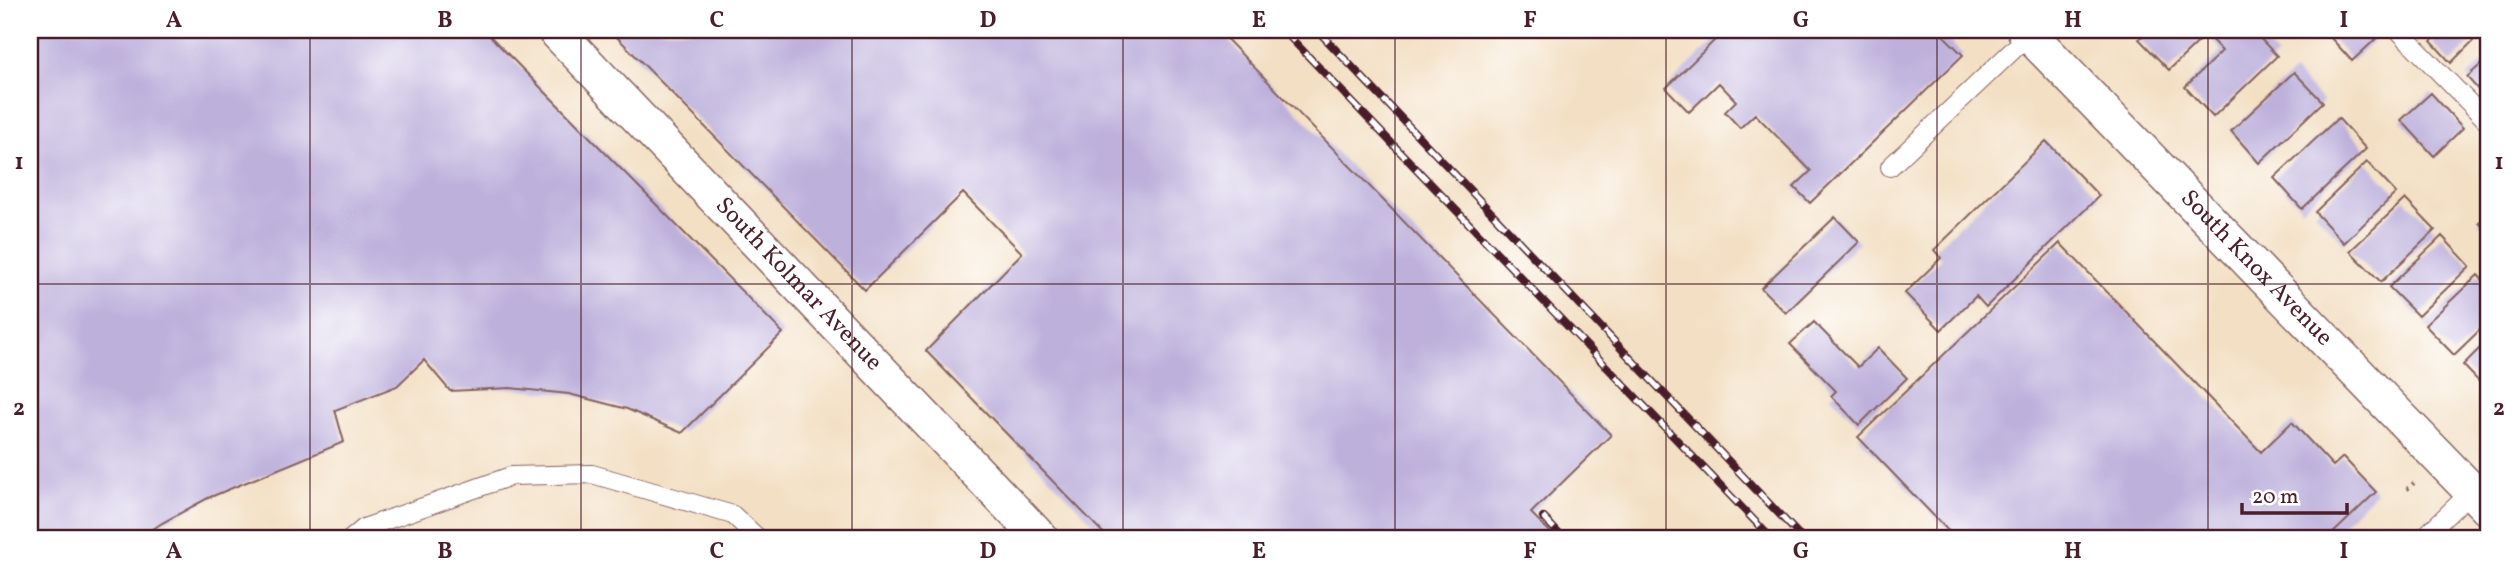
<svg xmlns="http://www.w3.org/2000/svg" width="2518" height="569" font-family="Vollkorn,serif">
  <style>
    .building { fill: #bdb0db }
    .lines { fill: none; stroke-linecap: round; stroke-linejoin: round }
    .lane-casing { stroke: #856260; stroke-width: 20 }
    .street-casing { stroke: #856260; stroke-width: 38 }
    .path { stroke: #856260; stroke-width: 4.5; stroke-dasharray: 2 5; stroke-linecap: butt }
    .lane { stroke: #fff; stroke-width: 18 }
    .street { stroke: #fff; stroke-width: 35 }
    .rail-casing { stroke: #4a1f2b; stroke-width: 8 }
    .rail { stroke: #fff; stroke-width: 5; stroke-dasharray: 16; stroke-linecap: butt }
    .grid { fill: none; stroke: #4a1f2b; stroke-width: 2; stroke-opacity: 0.55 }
    .labels { text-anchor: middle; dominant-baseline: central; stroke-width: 5; stroke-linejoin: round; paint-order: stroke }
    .street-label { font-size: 24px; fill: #4a1f2b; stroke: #fff }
    .neatline { fill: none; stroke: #4a1f2b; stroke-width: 2.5 }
    .grid-label { font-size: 23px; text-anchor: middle; font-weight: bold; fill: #4a1f2b }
  </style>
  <rect width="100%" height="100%" fill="#fff"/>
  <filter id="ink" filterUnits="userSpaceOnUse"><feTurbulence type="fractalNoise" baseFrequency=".0143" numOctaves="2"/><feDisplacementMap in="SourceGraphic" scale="14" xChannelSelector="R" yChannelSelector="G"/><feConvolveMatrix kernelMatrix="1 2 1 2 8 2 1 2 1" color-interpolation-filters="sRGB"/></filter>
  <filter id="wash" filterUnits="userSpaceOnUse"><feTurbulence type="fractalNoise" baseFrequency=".00686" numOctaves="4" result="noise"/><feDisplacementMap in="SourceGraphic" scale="28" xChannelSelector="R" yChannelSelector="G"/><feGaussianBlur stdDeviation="1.57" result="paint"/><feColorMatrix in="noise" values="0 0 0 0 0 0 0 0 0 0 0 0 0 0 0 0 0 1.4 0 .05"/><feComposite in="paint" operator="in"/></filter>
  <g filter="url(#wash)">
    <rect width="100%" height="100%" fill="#f3dfc3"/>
    <g id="blocks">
      <!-- building -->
      <path class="building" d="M30 30H484L783 333 682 433 627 409 569 394 510 388 450 391 424 360 397 386 335 410 344 442 208 498 162 523 138 539H30Z
        M610 30H1218L1611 435 1531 513 1557 539H1109L926 351 1022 253 963 193 865 290Z
        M1725 30H1938L1963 55 1810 203 1794 187 1811 171 1755 114 1740 128 1725 112 1736 101 1719 83 1689 112 1666 88Z
        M2149 30H2211L2169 70 2139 39Z
        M2219 30H2256L2254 32 2277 56 2213 117 2185 87 2222 51 2210 38Z
        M2338 30H2373L2379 36 2352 61 2330 37Z
        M2444 30H2467L2475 39 2451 63 2431 41Z
        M2488 58V101L2467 77Z
        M2294 72 2323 102 2259 163 2231 131Z
        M2431 93 2463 128 2434 156 2401 120Z
        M2338 118 2366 149 2302 209 2274 178Z
        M2046 141 2099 196 1986 307 1976 296 1941 330 1905 293 1941 258 1934 250Z
        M2367 162 2396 193 2344 243 2315 212Z
        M2405 199 2435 230 2381 282 2350 251Z
        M2488 214V232L2479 223Z
        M1835 217 1859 242 1786 313 1761 288Z
        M2442 236 2470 266 2418 316 2389 287Z
        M2060 243 2261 452 2292 422 2333 466 2343 457 2376 492 2327 539H1956L1858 437Z
        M2478 275 2488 286V322L2454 355 2425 325Z
        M1814 322 1858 367 1878 348 1907 378 1859 425 1831 396 1836 391 1790 344Z
        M2488 340V391L2463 365Z"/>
    </g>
  </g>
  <g filter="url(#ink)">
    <use href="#blocks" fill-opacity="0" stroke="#856260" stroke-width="2"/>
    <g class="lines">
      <defs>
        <path id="lane" d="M2398 30 2488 122
          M1890 167 2030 34
          M351 539 364 528 511 476 592 474 733 515 759 539
          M2422 539 2472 491"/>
        <g id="street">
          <path id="s1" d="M555 30 1041 539"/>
          <path id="s2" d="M2025 30 2488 508"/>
        </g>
      </defs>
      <!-- lane casing -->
      <use href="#lane" class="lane-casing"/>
      <!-- street casing -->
      <use href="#street" class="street-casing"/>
      <!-- path -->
      <path class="path" d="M2407 489 2415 482"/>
      <!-- lane -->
      <use href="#lane" class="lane"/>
      <!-- street -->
      <use href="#street" class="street"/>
      <defs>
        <path id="rail" d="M1283 30 1772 539
          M1317 30 1803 539
          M1543 517 1564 539"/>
      </defs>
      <!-- rail casing -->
      <use href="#rail" class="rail-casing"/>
      <!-- rail -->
      <use href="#rail" class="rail"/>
    </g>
  </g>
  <!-- grid -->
  <path class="grid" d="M310 30V539M581 30V539M852 30V539M1123 30V539M1395 30V539M1666 30V539M1937 30V539M2208 30V539M30 284H2488"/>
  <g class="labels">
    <!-- street labels -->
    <g class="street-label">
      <text stroke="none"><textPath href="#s2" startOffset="332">South Knox Avenue</textPath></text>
      <text stroke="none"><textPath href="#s1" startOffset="352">South Kolmar Avenue</textPath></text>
    </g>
  </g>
  <!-- margin -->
  <rect width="2518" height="569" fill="none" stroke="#fff" stroke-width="77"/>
  <!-- scale -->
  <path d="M2242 503v10h105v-10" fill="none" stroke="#4a1f2b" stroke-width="3.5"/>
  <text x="2252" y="503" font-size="21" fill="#4a1f2b" stroke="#ffffff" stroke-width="5" paint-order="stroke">20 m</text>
  <rect x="38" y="38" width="2442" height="492" class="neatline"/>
  <g class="grid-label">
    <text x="174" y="27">A</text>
    <text x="445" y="27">B</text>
    <text x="717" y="27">C</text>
    <text x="988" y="27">D</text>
    <text x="1259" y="27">E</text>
    <text x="1530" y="27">F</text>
    <text x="1801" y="27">G</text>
    <text x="2073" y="27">H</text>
    <text x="2344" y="27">I</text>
    <text x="19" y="169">1</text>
    <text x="2499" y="169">1</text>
    <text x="19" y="415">2</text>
    <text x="2499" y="415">2</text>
    <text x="174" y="558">A</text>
    <text x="445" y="558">B</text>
    <text x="717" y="558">C</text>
    <text x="988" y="558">D</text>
    <text x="1259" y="558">E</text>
    <text x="1530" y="558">F</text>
    <text x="1801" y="558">G</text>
    <text x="2073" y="558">H</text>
    <text x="2344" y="558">I</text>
  </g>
</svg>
